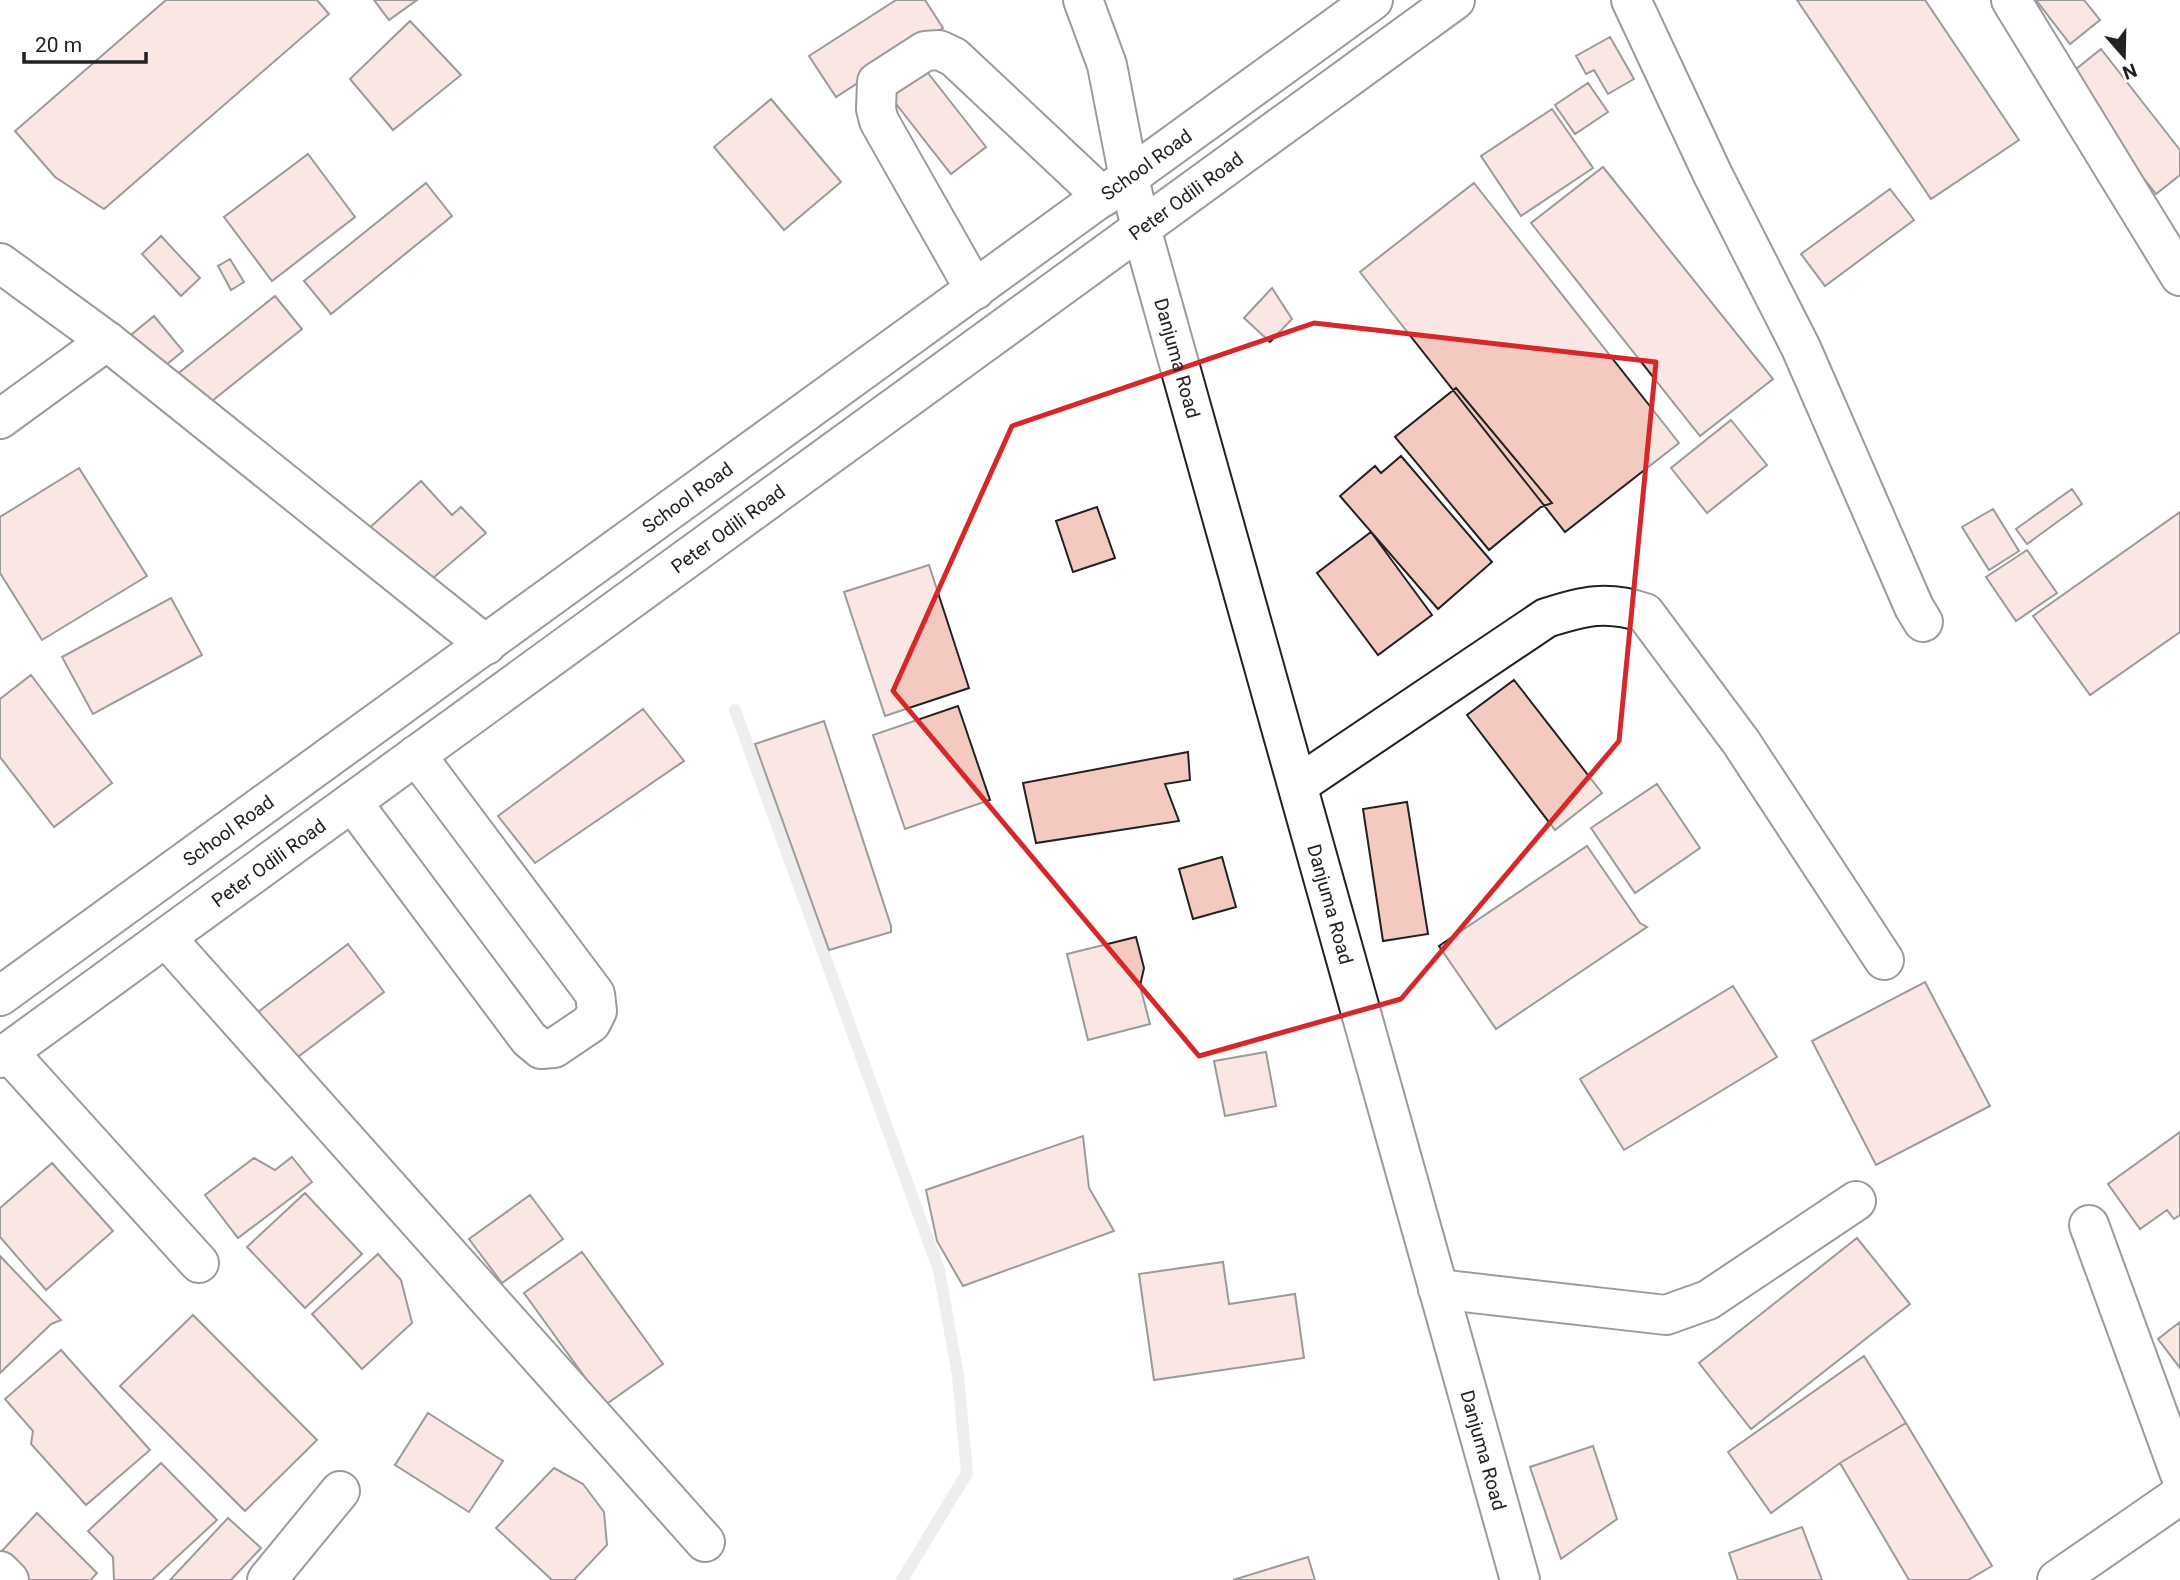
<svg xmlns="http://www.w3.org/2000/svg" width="2180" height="1580" font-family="Roboto,sans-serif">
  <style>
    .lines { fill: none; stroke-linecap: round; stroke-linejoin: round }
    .stream { stroke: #d9d9d9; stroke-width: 12 }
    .building { fill: #f3c9c0; stroke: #222; stroke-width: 2 }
    .minor-casing { stroke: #222; stroke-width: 42 }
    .major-casing { stroke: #222; stroke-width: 42 }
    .minor { stroke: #fff; stroke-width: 38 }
    .major { stroke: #fff; stroke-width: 38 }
    .marked { fill: none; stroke: #d62828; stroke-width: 5; stroke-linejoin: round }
    .labels { text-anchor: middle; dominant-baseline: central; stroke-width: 5; stroke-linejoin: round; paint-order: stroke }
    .street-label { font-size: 19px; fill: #222; stroke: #fff }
  </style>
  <rect width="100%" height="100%" fill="#fff"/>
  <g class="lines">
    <!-- stream -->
    <path class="stream" d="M735 710 939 1270 958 1376 967 1473 902 1580"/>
  </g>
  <!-- building -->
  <path class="building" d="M166 0H317L329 14 104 209 55 177 15 131Z
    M374 0H417L389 20Z
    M896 0H925L943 28 836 97 809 56Z
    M1797 0H1925L2019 140 1931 199Z
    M2036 0H2084L2100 20 2070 44Z
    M410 21 461 75 393 130 350 79Z
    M1610 37 1634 79 1608 94 1594 70 1586 74 1576 56Z
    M2101 49 2180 150V175L2156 194 2065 78Z
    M917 59 986 147 951 174 882 86Z
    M1588 83 1608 112 1575 134 1555 105Z
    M771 99 841 182 784 230 714 147Z
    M1552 109 1593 168 1521 216 1481 156Z
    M308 154 355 217 272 281 224 217Z
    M1603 167 1773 379 1700 436 1531 223Z
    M426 183 452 216 331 314 304 281Z
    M1474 183 1679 443 1565 532 1360 272Z
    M1890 189 1914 220 1825 286 1801 254Z
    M161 236 200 278 181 296 142 254Z
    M230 259 244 282 231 290 218 266Z
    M1272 288 1292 319 1270 342 1244 318Z
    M275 296 302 329 202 409 175 376Z
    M154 316 183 351 155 374 126 339Z
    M1456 388 1552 503 1541 507 1489 550 1395 437Z
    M1731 420 1767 465 1707 513 1671 468Z
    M1401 456 1492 562 1438 609 1340 496 1375 466 1381 473Z
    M79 468 147 576 42 640 0 573V517Z
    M421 481 452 515 461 507 486 533 426 584 366 531Z
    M2072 489 2082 504 2027 544 2016 529Z
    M1097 507 1115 558 1073 572 1056 521Z
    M1993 509 2019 551 1989 570 1962 527Z
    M2180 512V632L2090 695 2033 616Z
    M1371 532 1432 615 1378 655 1317 573Z
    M2027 550 2057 593 2016 621 1986 577Z
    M929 565 969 688 885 716 844 592Z
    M171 598 202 655 93 714 62 657Z
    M31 675 112 783 54 827 0 757V699Z
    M1514 680 1602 793 1555 830 1467 715Z
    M958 706 990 800 905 829 873 735Z
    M643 709 684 761 535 863 498 816Z
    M824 721 891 926V932L829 950 755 744Z
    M1188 752 1190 780 1165 784 1179 821 1036 843 1023 783Z
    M1657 784 1700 848 1635 893 1591 828Z
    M1407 802 1428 934 1383 941 1363 809Z
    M1587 846 1640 923 1647 927 1496 1029 1439 946Z
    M1222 857 1236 907 1193 919 1179 869Z
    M1136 937 1144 968 1140 986 1150 1024 1088 1040 1067 954Z
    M348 944 384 992 266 1081 230 1033Z
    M1925 982 1990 1106 1876 1165 1812 1041Z
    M1733 986 1777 1057 1624 1150 1580 1079Z
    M1266 1052 1276 1106 1225 1116 1214 1061Z
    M2180 1132V1215L2174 1219 2167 1210 2140 1229 2108 1184Z
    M1083 1136 1089 1188 1114 1231 963 1286 937 1241 926 1190Z
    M292 1157 312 1182 238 1238 205 1195 254 1158 275 1170Z
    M52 1163 113 1231 46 1290 0 1237V1208Z
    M305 1193 362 1254 305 1308 247 1247Z
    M530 1195 563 1239 502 1283 469 1239Z
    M1857 1238 1910 1304 1751 1429 1699 1363Z
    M582 1252 663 1364 605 1405 524 1293Z
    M378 1254 401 1280 412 1323 362 1369 312 1314Z
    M0 1256 61 1320 51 1324 0 1373Z
    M1223 1262 1229 1304 1295 1294 1304 1358 1154 1380 1139 1274Z
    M193 1315 317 1440 245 1511 120 1386Z
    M2180 1322V1368L2158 1339Z
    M61 1350 150 1450 86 1505 31 1444 33 1431 5 1399Z
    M1864 1356 1906 1423 1840 1463 1771 1513 1728 1452Z
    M428 1413 503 1461 469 1512 395 1465Z
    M1906 1423 1992 1566 1968 1580H1909L1840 1463Z
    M1593 1446 1617 1519 1561 1559 1530 1467Z
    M161 1463 217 1520 152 1580H114L113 1557 88 1531Z
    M554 1468 583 1484 604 1512 607 1545 574 1580H552L496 1528Z
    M37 1513 97 1573 91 1580H25L0 1553Z
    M228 1518 261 1548 231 1580H170Z
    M1802 1527 1822 1580H1738L1729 1553Z
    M1308 1557 1315 1580H1233Z"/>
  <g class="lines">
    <defs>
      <g id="minor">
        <path id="s1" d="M1083 0 1107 65 1129 178 1141 228 1520 1580"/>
        <path d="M1631 0 1713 175 1801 348 1914 607 1923 622"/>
        <path d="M2011 0 2180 276"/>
        <path d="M0 263 107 341 486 645"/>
        <path d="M975 290 879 121 876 109 877 82 925 51 939 50 954 57 1103 197"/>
        <path d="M0 419 107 341"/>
        <path d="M1298 785 1546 618C1583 606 1607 600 1645 613L1741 742 1884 960"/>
        <path d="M352 802 529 1039 541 1049 554 1048 591 1023 597 1011 595 994 416 755"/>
        <path d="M166 938 705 1542"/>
        <path d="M8 1052 199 1263"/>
        <path d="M2089 1225 2180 1474"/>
        <path d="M1438 1289 1666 1315 1708 1300 1856 1201"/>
        <path d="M0 1571 9 1580"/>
        <path d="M267 1580 340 1491"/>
        <path d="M2057 1580 2180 1495"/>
      </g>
      <g id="major">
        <path id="s2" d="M0 996 1373 0"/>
        <path id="s3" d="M0 1058 1455 0"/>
      </g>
    </defs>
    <!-- minor casing -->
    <use href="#minor" class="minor-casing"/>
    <!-- major casing -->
    <use href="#major" class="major-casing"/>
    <!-- minor -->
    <use href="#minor" class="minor"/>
    <!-- major -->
    <use href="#major" class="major"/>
  </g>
  <!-- marked area -->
  <path d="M0 0H2180V1580H0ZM1314 323 1656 362 1619 741 1401 999 1199 1056 893 691 1012 426Z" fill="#fff" fill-opacity=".55" fill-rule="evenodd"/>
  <path class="marked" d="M1314 323 1656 362 1619 741 1401 999 1199 1056 893 691 1012 426Z"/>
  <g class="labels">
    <!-- street labels -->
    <g class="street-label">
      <text stroke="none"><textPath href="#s2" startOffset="1416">School Road</textPath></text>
      <text stroke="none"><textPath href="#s3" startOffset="1466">Peter Odili Road</textPath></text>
      <text stroke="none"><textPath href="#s1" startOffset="371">Danjuma Road</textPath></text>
      <text stroke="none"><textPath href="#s2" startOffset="849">School Road</textPath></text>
      <text stroke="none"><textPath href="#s3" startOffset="900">Peter Odili Road</textPath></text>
      <text stroke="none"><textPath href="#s2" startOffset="282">School Road</textPath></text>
      <text stroke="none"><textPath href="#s3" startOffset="332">Peter Odili Road</textPath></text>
      <text stroke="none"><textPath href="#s1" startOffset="938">Danjuma Road</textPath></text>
      <text stroke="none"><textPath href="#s1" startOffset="1505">Danjuma Road</textPath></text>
    </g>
  </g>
  <!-- north arrow -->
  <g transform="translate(2124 56) rotate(160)" stroke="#ffffff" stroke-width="5" paint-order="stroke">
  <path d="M0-5L12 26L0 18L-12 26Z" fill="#222222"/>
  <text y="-10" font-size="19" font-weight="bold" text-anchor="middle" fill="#222222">N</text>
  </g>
  <!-- scale -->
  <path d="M24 52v10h122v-10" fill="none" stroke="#222222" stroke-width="3.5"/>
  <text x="35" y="52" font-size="21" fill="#222222" stroke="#ffffff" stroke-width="5" paint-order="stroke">20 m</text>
</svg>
